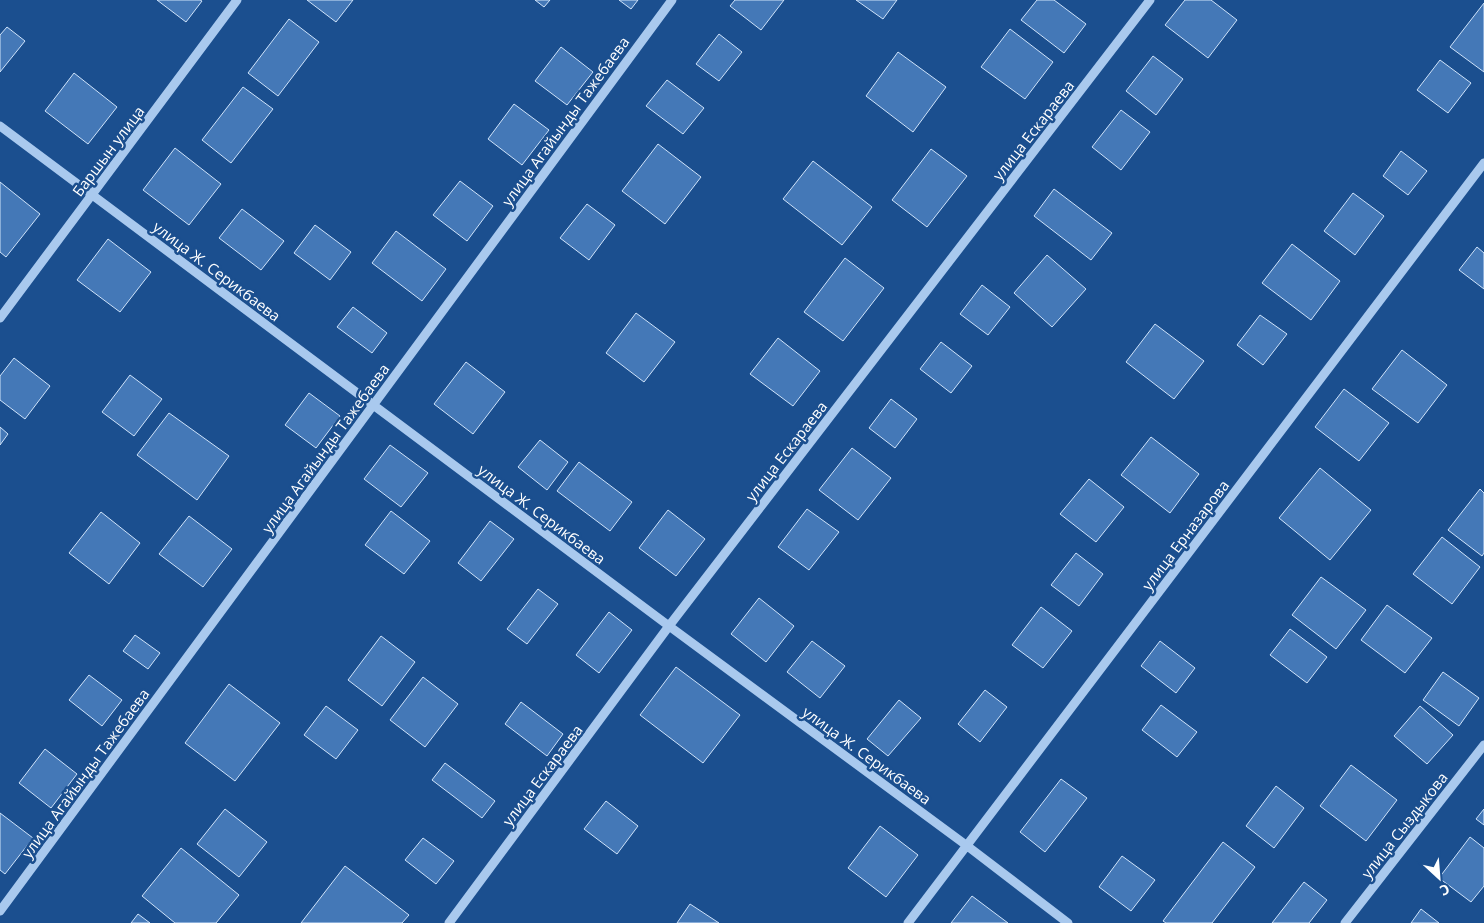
<svg xmlns="http://www.w3.org/2000/svg" width="1484" height="923" font-family="'Open Sans',sans-serif">
  <style>
    .building { fill: #4478b7; stroke: #cfe3fa }
    .lines { fill: none; stroke-linecap: round; stroke-linejoin: round }
    .minor { stroke: #a9c9ee; stroke-width: 9 }
    .labels { text-anchor: middle; dominant-baseline: central; stroke-width: 5; stroke-linejoin: round; paint-order: stroke }
    .street-label { font-size: 15px; fill: #fff; stroke: #1b4f8f }
  </style>
  <rect width="100%" height="100%" fill="#1b4f8f"/>
  <!-- building -->
  <path class="building" d="M157 0H200L202 1 186 22Z
    M307 0H353L336 22Z
    M535 0H550L544 7Z
    M619 0H638L631 9Z
    M735 0H784L761 30 730 6Z
    M856 0H897L883 19Z
    M1037 0H1054L1086 24 1064 53 1021 20Z
    M1185 0H1211L1237 20 1208 58 1165 25Z
    M1484 3V72L1450 47Z
    M289 19 319 42 278 96 248 73Z
    M7 27 25 41 0 72V35Z
    M1010 29 1053 62 1025 99 981 67Z
    M719 34 742 52 719 81 696 64Z
    M561 47 593 72 567 105 535 81Z
    M898 52 946 87 913 132 866 96Z
    M1153 56 1183 79 1156 115 1126 91Z
    M1440 60 1471 83 1448 113 1417 90Z
    M74 73 117 107 88 144 45 111Z
    M667 80 704 108 683 134 646 106Z
    M243 87 273 109 231 163 202 140Z
    M514 104 549 130 522 165 488 139Z
    M1121 110 1150 132 1121 170 1092 147Z
    M658 144 701 177 665 224 622 191Z
    M175 148 221 184 189 225 143 190Z
    M931 149 967 176 927 227 892 200Z
    M1401 151 1427 171 1408 195 1383 176Z
    M813 161 872 207 842 245 783 199Z
    M460 181 493 206 467 241 433 215Z
    M0 182 40 214 6 257 0 252Z
    M1054 189 1112 233 1091 260 1034 216Z
    M1353 193 1384 216 1355 255 1324 231Z
    M587 204 615 225 589 260 560 238Z
    M242 209 284 241 261 270 219 238Z
    M315 225 351 252 330 280 294 253Z
    M396 231 446 269 422 301 372 263Z
    M108 239 151 272 120 312 77 280Z
    M1292 244 1340 281 1311 320 1262 283Z
    M1477 247 1484 253V289L1459 270Z
    M1047 255 1086 289 1052 327 1014 293Z
    M845 258 884 288 843 341 804 312Z
    M982 285 1010 307 988 335 960 314Z
    M353 307 387 333 372 353 337 327Z
    M636 313 675 342 644 382 606 353Z
    M1260 315 1287 334 1263 365 1237 345Z
    M1155 324 1204 361 1174 399 1126 362Z
    M778 338 820 371 793 406 750 374Z
    M941 342 972 366 951 393 920 369Z
    M1402 350 1447 385 1418 423 1372 389Z
    M14 358 50 386 25 419 0 400V376Z
    M466 362 505 392 473 434 434 404Z
    M130 375 162 399 134 436 102 412Z
    M1344 389 1389 423 1359 461 1315 427Z
    M309 393 340 416 316 448 285 425Z
    M891 399 917 419 895 448 869 428Z
    M169 413 229 456 197 500 137 455Z
    M0 427 8 434 0 445Z
    M1151 437 1199 474 1170 513 1121 475Z
    M540 440 568 462 547 490 518 467Z
    M390 445 428 473 401 507 364 479Z
    M852 448 891 478 858 520 819 490Z
    M579 462 632 502 610 531 557 491Z
    M1320 468 1371 510 1330 560 1279 518Z
    M1089 479 1124 507 1096 542 1060 514Z
    M1480 489 1484 493V553L1482 556 1448 530Z
    M807 509 839 532 809 570 778 547Z
    M668 510 705 539 676 576 639 548Z
    M391 511 430 541 404 574 365 545Z
    M101 512 140 543 109 584 69 553Z
    M189 516 232 549 203 587 159 554Z
    M490 521 514 539 481 581 458 563Z
    M1442 537 1480 567 1452 604 1413 574Z
    M1076 553 1103 574 1079 606 1051 585Z
    M1321 577 1366 610 1336 649 1292 615Z
    M538 589 558 604 527 644 507 629Z
    M759 598 794 626 766 662 731 634Z
    M1387 605 1432 638 1405 673 1361 640Z
    M1041 607 1072 631 1043 668 1012 645Z
    M609 612 632 630 599 673 576 655Z
    M1290 629 1327 657 1307 683 1270 655Z
    M135 635 160 653 148 669 123 651Z
    M381 636 415 662 382 706 348 680Z
    M812 641 845 666 820 698 787 672Z
    M1160 641 1195 668 1176 693 1141 666Z
    M676 667 740 715 703 763 640 715Z
    M1443 672 1479 698 1459 726 1423 700Z
    M89 675 122 700 102 726 69 700Z
    M423 677 458 704 425 747 390 720Z
    M229 684 280 723 235 781 185 743Z
    M985 690 1007 707 980 742 958 724Z
    M899 700 921 718 888 756 867 739Z
    M521 702 563 734 547 756 505 724Z
    M1161 705 1197 732 1177 757 1142 730Z
    M326 706 358 730 336 759 304 735Z
    M1420 706 1453 735 1427 764 1394 736Z
    M45 749 77 774 51 808 19 783Z
    M445 763 495 801 482 818 432 780Z
    M1351 765 1397 800 1366 841 1320 806Z
    M1061 779 1087 798 1045 852 1020 832Z
    M1276 786 1304 808 1274 848 1246 826Z
    M606 801 638 826 617 854 584 829Z
    M225 809 267 842 239 877 197 844Z
    M1484 809V825L1476 819Z
    M0 813 33 838 5 874 0 870Z
    M880 826 918 855 886 897 848 868Z
    M1470 837 1484 848V886L1471 902 1439 878Z
    M423 838 454 861 436 884 405 860Z
    M1223 842 1255 867 1212 923H1166L1163 921Z
    M181 848 239 895 216 923H175L142 896Z
    M1122 856 1155 880 1131 911 1099 887Z
    M345 866 409 915 402 923H301Z
    M1304 882 1327 900 1309 923H1272Z
    M972 896 1008 923H951Z
    M690 904 719 923H677Z
    M1421 909 1439 923H1411Z
    M138 914 150 923H131Z"/>
  <g class="lines">
    <!-- minor -->
    <path class="minor" d="M0 126 669 626 966 845 1068 923
      M0 318 237 0
      M0 911 672 0
      M449 923 669 626 1150 0
      M908 923 1484 163
      M1345 923 1484 745"/>
  </g>
  <g class="labels">
    <!-- street labels -->
    <g class="street-label">
      <text transform="translate(565 121) rotate(-54)">улица Агайынды Тажебаева</text>
      <text transform="translate(1033 130) rotate(-52)">улица Ескараева</text>
      <text transform="translate(108 151) rotate(-53)">Баршын улица</text>
      <text transform="translate(217 271) rotate(37)">улица Ж. Серикбаева</text>
      <text transform="translate(325 448) rotate(-54)">улица Агайынды Тажебаева</text>
      <text transform="translate(786 451) rotate(-52)">улица Ескараева</text>
      <text transform="translate(542 514) rotate(37)">улица Ж. Серикбаева</text>
      <text transform="translate(1185 535) rotate(-53)">улица Ерназарова</text>
      <text transform="translate(867 755) rotate(36)">улица Ж. Серикбаева</text>
      <text transform="translate(85 773) rotate(-54)">улица Агайынды Тажебаева</text>
      <text transform="translate(542 775) rotate(-53)">улица Ескараева</text>
      <text transform="translate(1404 825) rotate(-52)">улица Сыздыкова</text>
    </g>
  </g>
  <!-- north arrow -->
  <g transform="translate(1439 878) rotate(154)" stroke="#1b4f8f" stroke-width="4" paint-order="stroke">
  <path d="M0-4L9 19L0 12L-9 19Z" fill="#ffffff"/>
  <text y="-8" font-size="14" font-weight="bold" text-anchor="middle" fill="#ffffff">С</text>
  </g>
</svg>
